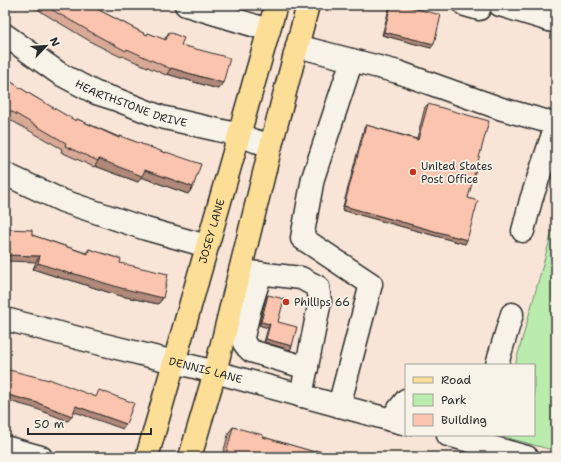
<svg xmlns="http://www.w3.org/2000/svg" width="561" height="462" font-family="'Shantell Sans',sans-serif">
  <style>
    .green { fill: #b9ecad; stroke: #728c6c }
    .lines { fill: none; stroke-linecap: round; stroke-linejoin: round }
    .minor-casing { stroke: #2b2b2b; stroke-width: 25 }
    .major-casing { stroke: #2b2b2b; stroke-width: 25 }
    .minor { stroke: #f7f3e8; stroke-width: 22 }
    .major { stroke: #fcde96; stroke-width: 22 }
    .wall { fill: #d8a996; stroke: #2b2b2b }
    .shaded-wall { fill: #b0897a; stroke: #2b2b2b }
    .building { fill: #fbc4ae; stroke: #2b2b2b }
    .poi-dot { fill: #c8321e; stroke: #f7f3e8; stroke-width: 1.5 }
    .labels { text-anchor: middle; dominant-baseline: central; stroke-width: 3.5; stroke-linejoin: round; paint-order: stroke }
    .street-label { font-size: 11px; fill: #2b2b2b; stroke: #f7f3e8 }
    .poi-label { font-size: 11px; fill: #2b2b2b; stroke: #f7f3e8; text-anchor: start }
  </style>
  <rect width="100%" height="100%" fill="#f8e5d7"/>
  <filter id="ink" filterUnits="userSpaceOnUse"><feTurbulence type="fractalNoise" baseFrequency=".025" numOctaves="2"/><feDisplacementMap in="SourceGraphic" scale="8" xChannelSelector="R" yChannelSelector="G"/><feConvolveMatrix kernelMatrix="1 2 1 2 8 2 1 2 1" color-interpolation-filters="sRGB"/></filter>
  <g filter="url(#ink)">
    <!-- green -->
    <path class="green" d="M556 218V451L497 435H534V365H515Z"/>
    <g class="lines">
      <defs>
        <g id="minor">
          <path d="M186 5 269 30"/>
          <path d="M465 5 479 9 480 5"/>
          <path d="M500 5 556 22"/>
          <path id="s1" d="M5 35 60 74 96 93 115 99 161 117 240 135 255 141 271 145"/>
          <path d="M297 46 398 72 451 91 502 109 556 124"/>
          <path d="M5 174 63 201 146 229 207 246"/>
          <path d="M523 231 531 200 556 125"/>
          <path d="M240 271 301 278 318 287 320 301 301 396"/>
          <path d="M261 273 250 308 243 337 244 343 247 347 251 351 307 368"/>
          <path id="s2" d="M5 319 101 344 215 372 406 424"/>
          <path d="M497 365 499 357 512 314"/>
          <path d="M339 406 371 284 302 238 313 178 352 60"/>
          <path d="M390 420 406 400"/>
          <path d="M448 435 527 457"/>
          <path d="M5 447 41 457"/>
        </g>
        <g id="major">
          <path id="s3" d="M147 457C189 306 234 156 276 5"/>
          <path d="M190 457 215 372 271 145 308 5"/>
        </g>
      </defs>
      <!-- minor casing -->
      <use href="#minor" class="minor-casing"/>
      <!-- major casing -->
      <use href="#major" class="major-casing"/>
      <!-- minor -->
      <use href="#minor" class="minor"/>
      <!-- major -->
      <use href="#major" class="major"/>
    </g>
    <!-- wall -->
    <path class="wall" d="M33 5H99L97 9 147 35 148 33 164 40 169 32 181 45 223 83 218 89 167 74 166 75 122 56 121 57 93 43 43 13Z
      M390 5H401L431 48 382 35Z
      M5 78 33 96 75 121 77 119 119 137 120 136 165 153 166 152 193 187 188 194 141 177 138 182 95 166 94 167 61 152 62 149 5 117Z
      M428 104 468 198 465 244 342 210 364 128 366 125 417 139 425 107Z
      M32 235 86 253 89 249 120 263 163 298 158 304 117 295 67 279V280L33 269 36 262Z
      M268 295 278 322 292 346 290 350 264 342 268 328 259 325 266 298Z
      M233 427 263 437 314 452 315 450 340 457H222L229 432Z"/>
    <!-- shaded-wall -->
    <path class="shaded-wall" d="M384 32 434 44 431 48 382 35Z
      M171 68 223 83 218 89 167 74Z
      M99 159 145 170 193 187 188 194 141 177 138 182 95 166Z
      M344 206 467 240 465 244 342 210Z
      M5 255 40 256 36 262 5 261Z
      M38 263 72 273 163 298 158 304 117 295 67 279V280L33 269Z
      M261 322 270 324 268 328 259 325Z
      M266 339 292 346 290 350 264 342Z
      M5 394 38 403 72 416 68 421 34 408 5 400Z
      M76 406 126 424 123 429 72 411Z
      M226 454 237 457H223Z"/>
    <!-- building -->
    <path class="building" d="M45 5H99L97 9 147 35 148 33 166 40 169 32 184 38 181 45 230 58 223 83 171 68V69L127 49 126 51 98 36 47 7Z
      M391 5H401L441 15 434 44 384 32Z
      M5 78 33 96 76 121 77 119 119 138 120 136 166 153V152L201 164 193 187 145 170 142 176 99 159 98 161 65 146 66 143 9 110 5 116Z
      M428 104 489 121 468 198 478 201 467 240 344 206 366 125 418 140Z
      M5 229 32 230V235L88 254 89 249 121 259 120 263 168 274 163 298 121 288 72 273 71 274 38 263 40 256 5 255Z
      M268 295 284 299 278 322 297 327 292 346 266 339 270 324 261 322Z
      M5 369 49 380V379L96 397 99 390 134 403 126 424 76 406 72 416 38 403 5 394Z
      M233 427 263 435V437L315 452V450L340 457H237L226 454Z"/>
  </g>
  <!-- markers -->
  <g class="poi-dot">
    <circle cx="413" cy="172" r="4"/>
    <circle cx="286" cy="302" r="4"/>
  </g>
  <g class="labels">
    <!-- street labels -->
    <g class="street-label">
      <text stroke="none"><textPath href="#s1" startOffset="145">HEARTHSTONE DRIVE</textPath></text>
      <text stroke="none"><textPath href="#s3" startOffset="235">JOSEY LANE</textPath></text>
      <text stroke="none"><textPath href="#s2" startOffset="207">DENNIS LANE</textPath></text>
    </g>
    <!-- poi labels -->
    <g class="poi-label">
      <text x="421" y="166">United States<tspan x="421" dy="13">Post Office</tspan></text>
      <text x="294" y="302">Phillips 66</text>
    </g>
  </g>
  <!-- margin -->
  <rect width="561" height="462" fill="none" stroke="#f7f3e8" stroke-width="20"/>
  <rect x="10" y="10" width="541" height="442" fill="none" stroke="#2b2b2b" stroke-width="1.5" filter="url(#ink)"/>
  <!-- legend -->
  <rect x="405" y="364" width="130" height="72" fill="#f7f3e8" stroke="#a5a39c"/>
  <rect x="413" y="377" width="20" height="6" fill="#fcde96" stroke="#a5a39c"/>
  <text x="441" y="384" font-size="12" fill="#2b2b2b">Road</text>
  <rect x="413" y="394" width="20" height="12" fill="#b9ecad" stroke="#a5a39c"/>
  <text x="441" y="404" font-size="12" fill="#2b2b2b">Park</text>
  <rect x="413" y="414" width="20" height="12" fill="#fbc4ae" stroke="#a5a39c"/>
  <text x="441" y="424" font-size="12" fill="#2b2b2b">Building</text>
  <!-- north arrow -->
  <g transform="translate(46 46) rotate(65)" stroke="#f7f3e8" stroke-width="3" paint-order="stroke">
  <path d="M0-3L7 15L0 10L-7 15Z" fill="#2b2b2b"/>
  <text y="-6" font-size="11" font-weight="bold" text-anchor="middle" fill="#2b2b2b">N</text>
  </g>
  <!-- scale -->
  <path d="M28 428v6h123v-6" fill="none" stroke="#2b2b2b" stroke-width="2"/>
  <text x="34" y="428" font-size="12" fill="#2b2b2b" stroke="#f7f3e8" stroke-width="3" paint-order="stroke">50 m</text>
</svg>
